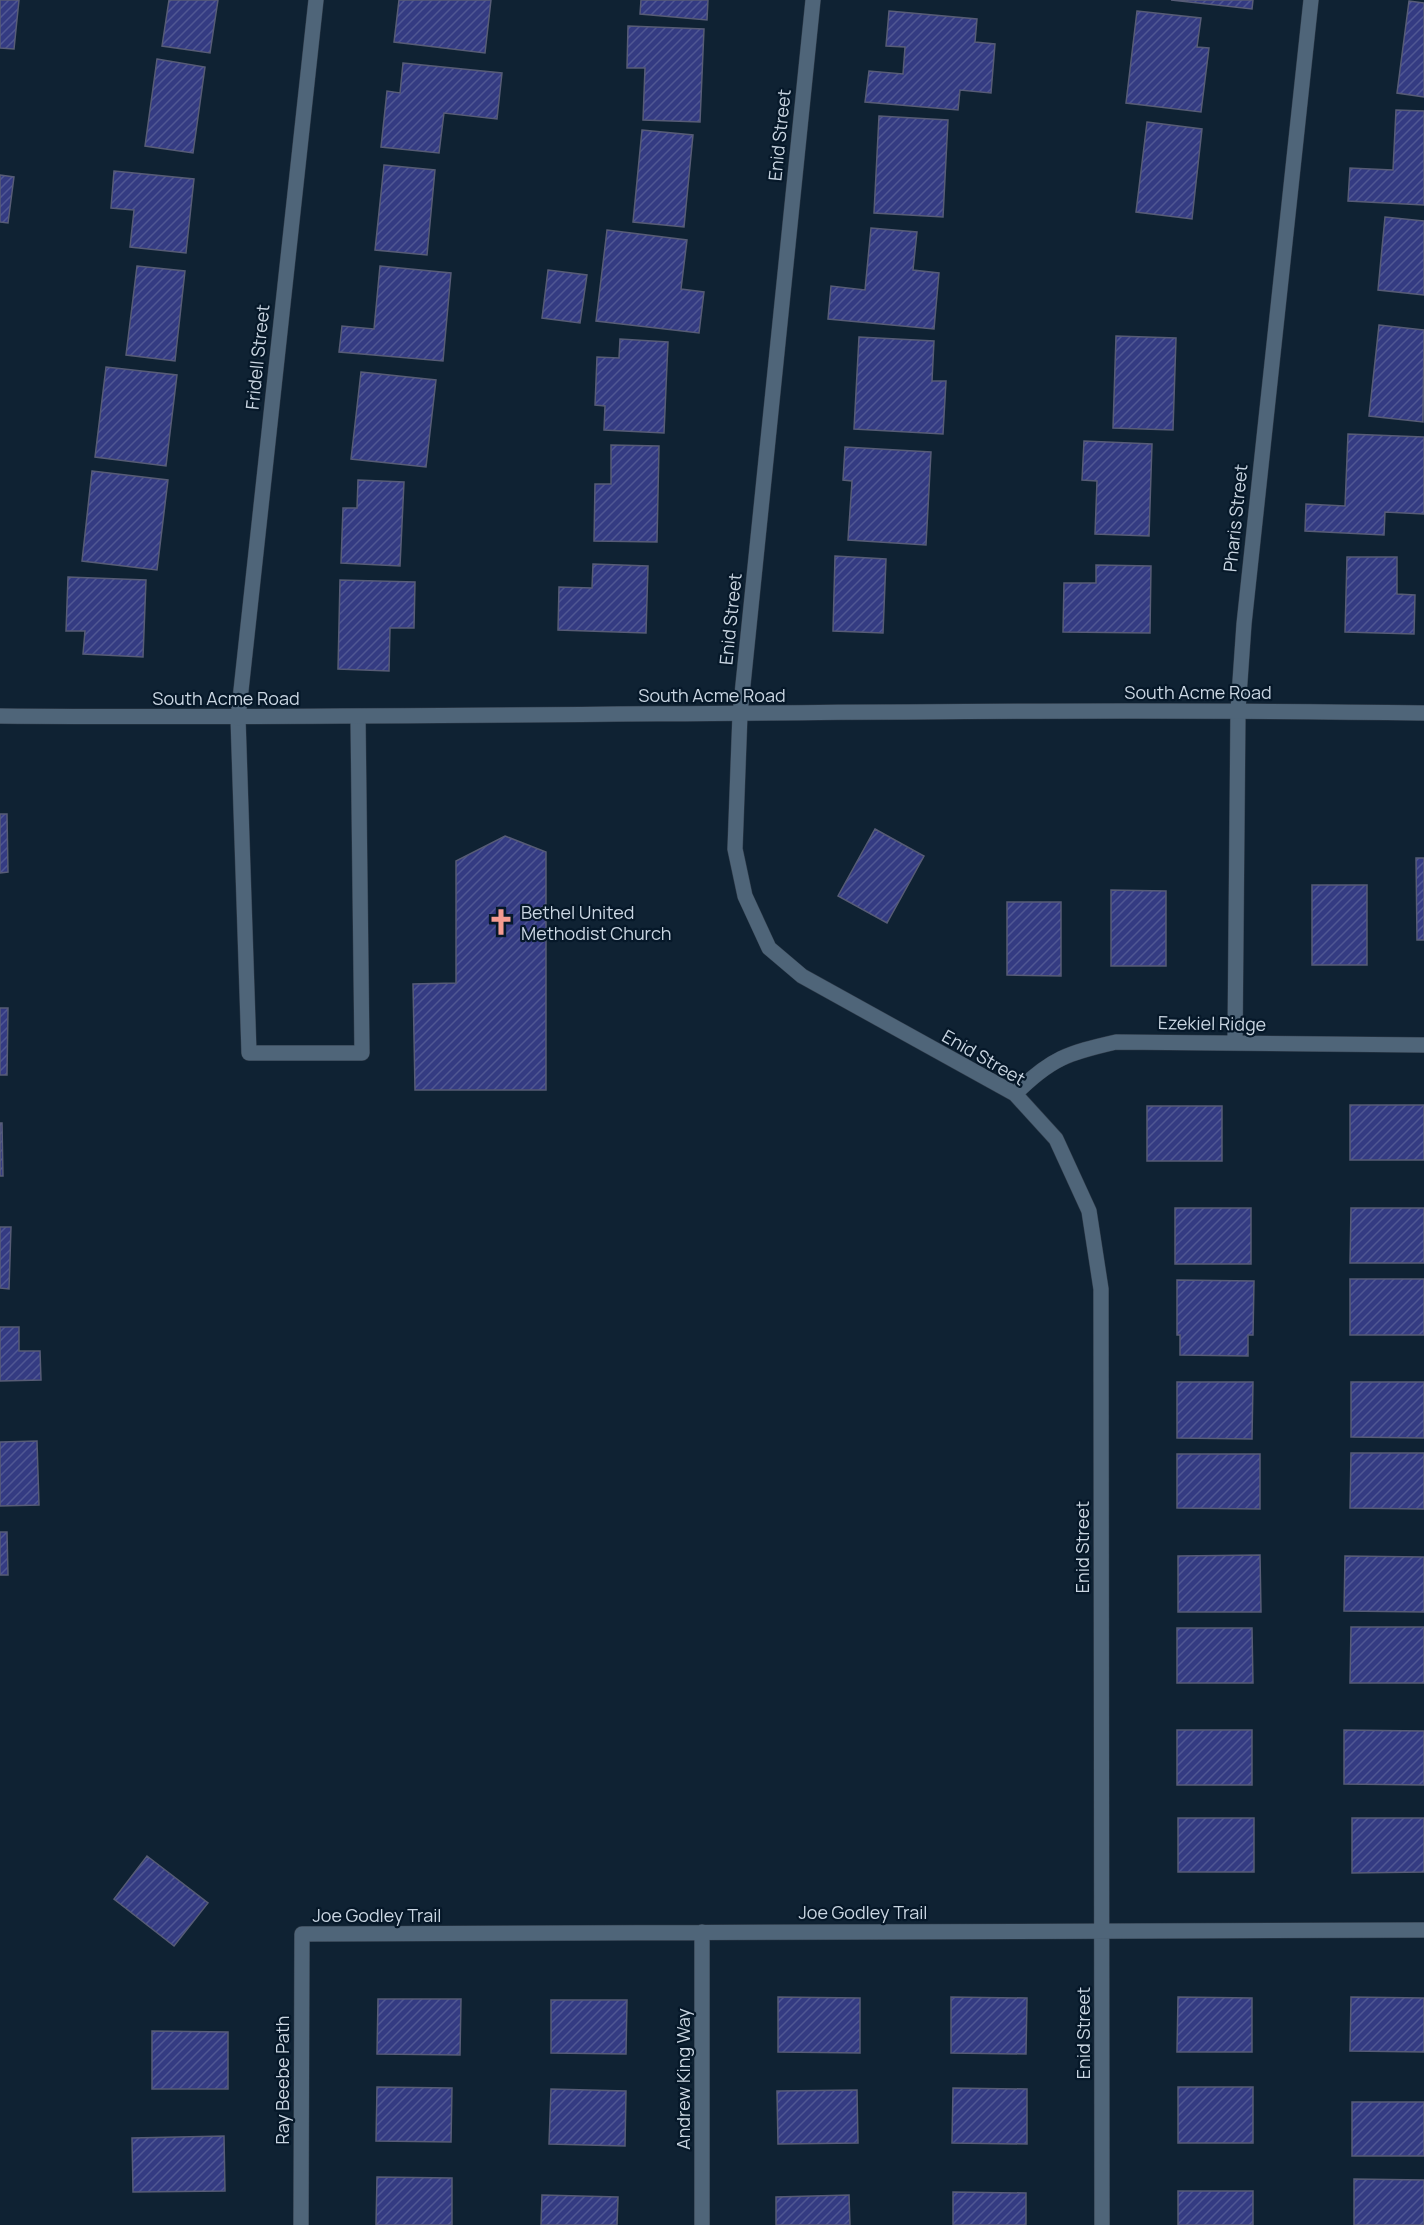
<svg xmlns="http://www.w3.org/2000/svg" width="1424" height="2225" font-family="Manrope,sans-serif">
  <style>
    .building { fill: url(#building-hatch); stroke: #575c76; stroke-width: 1.5 }
    .lines { fill: none; stroke-linecap: round; stroke-linejoin: round }
    .service-casing { stroke: #303c4a; stroke-width: 16 }
    .minor-casing { stroke: #303c4a; stroke-width: 16 }
    .tertiary-casing { stroke: #303c4a; stroke-width: 16 }
    .service { stroke: #4f6579; stroke-width: 15 }
    .minor { stroke: #4f6579; stroke-width: 15 }
    .tertiary { stroke: #4f6579; stroke-width: 15 }
    .labels { text-anchor: middle; dominant-baseline: central; stroke-width: 4.5; stroke-linejoin: round; paint-order: stroke }
    .street-label { font-size: 18px; fill: #cad6e2; stroke: #061829 }
    .poi-label { font-size: 18px; fill: #cad6e2; stroke: #061829; text-anchor: start }
  </style>
  <defs>
    <pattern id="building-hatch" width="6" height="6" patternUnits="userSpaceOnUse" patternTransform="scale(1.5)"><rect width="6" height="6" fill="#343b82"/><path d="M-1 1l2-2M0 6l6-6M5 7l2-2" fill="none" stroke="#505793"/></pattern>
  </defs>
  <rect width="100%" height="100%" fill="#0f2233"/>
  <!-- building -->
  <path class="building" d="M0 0H19L14 49 0 48Z
    M169 0H218L210 53 162 46Z
    M399 0H491L485 53 394 42Z
    M641 0H708L707 20 640 14Z
    M1171 0H1253L1252 9Z
    M1409 1 1424 3V97L1397 93Z
    M889 11 977 19 975 42 995 44 991 93 960 90 958 110 865 102 869 71 903 74 905 47 886 46Z
    M1137 11 1201 18 1197 47 1209 48 1201 112 1126 103Z
    M628 26 704 29 700 122 643 120 645 68H627Z
    M157 59 205 67 193 153 145 146Z
    M403 63 502 73 497 119 444 113 439 153 381 147 387 91 400 93Z
    M1396 110 1424 111V205L1348 201 1350 168 1393 170Z
    M879 116 948 120 943 217 874 213Z
    M1147 122 1202 129 1192 219 1136 212Z
    M642 130 693 135 684 227 633 222Z
    M384 165 435 170 427 255 375 250Z
    M114 171 194 179 186 253 130 247 134 210 111 208Z
    M0 175 14 177 8 223 0 222Z
    M1385 217 1424 221V295L1378 290Z
    M871 228 917 232 913 270 939 273 934 329 828 319 831 286 865 290Z
    M607 230 687 240 681 289 704 292 699 333 596 321Z
    M137 266 185 271 175 361 126 355Z
    M380 266 451 273 443 361 339 352 342 326 374 329Z
    M548 270 587 275 580 323 542 318Z
    M1379 325 1424 330 1423 422 1369 416Z
    M1116 336 1176 338 1173 430 1113 428Z
    M859 337 934 341 932 381H946L943 434 854 429Z
    M620 339 668 342 664 433 604 430 605 406 595 405 597 357 619 358Z
    M106 367 177 375 166 466 95 457Z
    M361 372 436 380 426 467 351 459Z
    M1348 434 1424 437V514L1385 512 1384 535 1305 531 1306 504 1345 506Z
    M1084 441 1152 444 1149 536 1095 534 1097 481 1082 480Z
    M611 445 659 446 657 542 594 541 595 484H611Z
    M845 447 931 452 926 545 848 540 852 481 843 480Z
    M92 471 168 480 157 570 82 561Z
    M358 480 404 482 400 566 341 563 343 508H357Z
    M835 556 886 559 883 633 833 631Z
    M1347 557H1397V594L1415 595 1414 634 1345 632Z
    M593 564 648 566 646 633 558 630 559 587 592 588Z
    M1096 565 1151 566 1150 633 1063 632 1064 583H1096Z
    M68 577 146 580 143 657 83 654 85 631H66Z
    M340 580 415 582 414 628H390L389 671 338 669Z
    M0 814H7L8 872 0 873Z
    M875 829 924 856 887 923 838 896Z
    M505 836 546 852V1090H415L413 984 456 983V861Z
    M1416 858H1424V940H1417Z
    M1312 885H1367V965H1312Z
    M1111 890 1166 891V966H1111Z
    M1007 902H1061V976L1007 975Z
    M0 1008H8L7 1075H0Z
    M1350 1105H1424V1160H1350Z
    M1147 1106H1222V1161H1147Z
    M0 1123H2L3 1176H0Z
    M1175 1208H1251V1264H1175Z
    M1351 1208H1424V1263H1350Z
    M0 1227H11L9 1289 0 1288Z
    M1350 1279H1424V1335H1350Z
    M1177 1280 1254 1281 1253 1335H1248V1356L1180 1355V1335H1177Z
    M0 1327H19V1351H40L41 1380 0 1381Z
    M1177 1382H1253L1252 1439 1177 1438Z
    M1351 1382H1424V1438L1351 1437Z
    M37 1441 39 1505 0 1506V1442Z
    M1351 1453H1424V1509L1350 1508Z
    M1177 1454H1260V1509L1177 1508Z
    M0 1532H7L8 1575H0Z
    M1260 1555 1261 1612H1178V1556Z
    M1345 1556 1424 1557V1612L1344 1611Z
    M1351 1627H1424V1683H1350Z
    M1177 1628H1252L1253 1683H1177Z
    M1177 1730H1252V1785H1177Z
    M1344 1730 1424 1731V1785L1344 1784Z
    M1178 1818H1254V1872H1178Z
    M1352 1818H1424V1872L1352 1873Z
    M147 1856 208 1903 174 1946 114 1899Z
    M778 1997 860 1998V2053L778 2052Z
    M951 1997 1027 1998 1026 2054 951 2053Z
    M1178 1997 1252 1998V2052H1177Z
    M1351 1997 1424 1998V2052L1350 2051Z
    M378 1999H461L460 2055 377 2054Z
    M551 2000H627L626 2054 551 2053Z
    M152 2031 228 2032V2089H152Z
    M377 2087 452 2088 451 2142 376 2141Z
    M1178 2087H1253V2143H1178Z
    M953 2088 1027 2089V2144L952 2143Z
    M551 2089 626 2091 625 2146 549 2144Z
    M857 2090 858 2143 778 2144 777 2091Z
    M1352 2102H1424V2156H1352Z
    M224 2136 225 2191 133 2192 132 2138Z
    M377 2177 452 2178V2225H376Z
    M1354 2179 1424 2180V2225H1354Z
    M1178 2191H1253V2225H1178Z
    M953 2192 1026 2193V2225H953Z
    M542 2195 618 2197 617 2225H541Z
    M849 2195 850 2225H776V2197Z"/>
  <g class="lines">
    <defs>
      <path id="service" d="M238 718 249 1053H362L358 717"/>
      <path id="minor" d="M813 0 740 714 735 849 745 896 769 948 802 976 1015 1094 1056 1139 1089 1211 1101 1289 1102 2225
        M238 718 316 0
        M1235 1043 1238 710 1244 624 1311 0
        M1015 1094C1051 1058 1068 1053 1116 1042L1424 1045
        M702 1932V2225
        M301 2225 302 1934 1424 1930"/>
      <path id="tertiary" d="M0 716C475 720 949 706 1424 713"/>
    </defs>
    <!-- service casing -->
    <use href="#service" class="service-casing"/>
    <!-- minor casing -->
    <use href="#minor" class="minor-casing"/>
    <!-- tertiary casing -->
    <use href="#tertiary" class="tertiary-casing"/>
    <!-- service -->
    <use href="#service" class="service"/>
    <!-- minor -->
    <use href="#minor" class="minor"/>
    <!-- tertiary -->
    <use href="#tertiary" class="tertiary"/>
  </g>
  <!-- icons -->
  <defs>
    <symbol id="church-bare" viewBox="-9 -9 18 18"><path d="M-1.2-6h2.4v3.5h3.3v2.4h-3.3V6h-2.4V-.1h-3.3v-2.4h3.3Z" fill="#f59c91" stroke="#061829" stroke-width="2.5" paint-order="stroke"/></symbol>
  </defs>
  <g fill-rule="evenodd">
    <use href="#church-bare" x="482" y="903" width="38" height="38"/>
  </g>
  <g class="labels">
    <!-- street labels -->
    <g class="street-label">
      <text transform="translate(779 135) rotate(-84)">Enid Street</text>
      <text transform="translate(257 357) rotate(-84)">Fridell Street</text>
      <text transform="translate(1235 518) rotate(-84)">Pharis Street</text>
      <text transform="translate(730 619) rotate(-84)">Enid Street</text>
      <text x="1198" y="692">South Acme Road</text>
      <text x="712" y="695">South Acme Road</text>
      <text x="226" y="698">South Acme Road</text>
      <text transform="translate(1212 1023) rotate(1)">Ezekiel Ridge</text>
      <text transform="translate(984 1057) rotate(30)">Enid Street</text>
      <text transform="translate(1082 1547) rotate(-90)">Enid Street</text>
      <text x="863" y="1912">Joe Godley Trail</text>
      <text x="377" y="1915">Joe Godley Trail</text>
      <text transform="translate(1083 2033) rotate(-90)">Enid Street</text>
      <text transform="translate(683 2079) rotate(-90)">Andrew King Way</text>
      <text transform="translate(282 2080) rotate(-90)">Ray Beebe Path</text>
    </g>
    <!-- poi labels -->
    <g class="poi-label">
      <text x="521" y="912">Bethel United<tspan x="521" dy="21">Methodist Church</tspan></text>
    </g>
  </g>
</svg>
